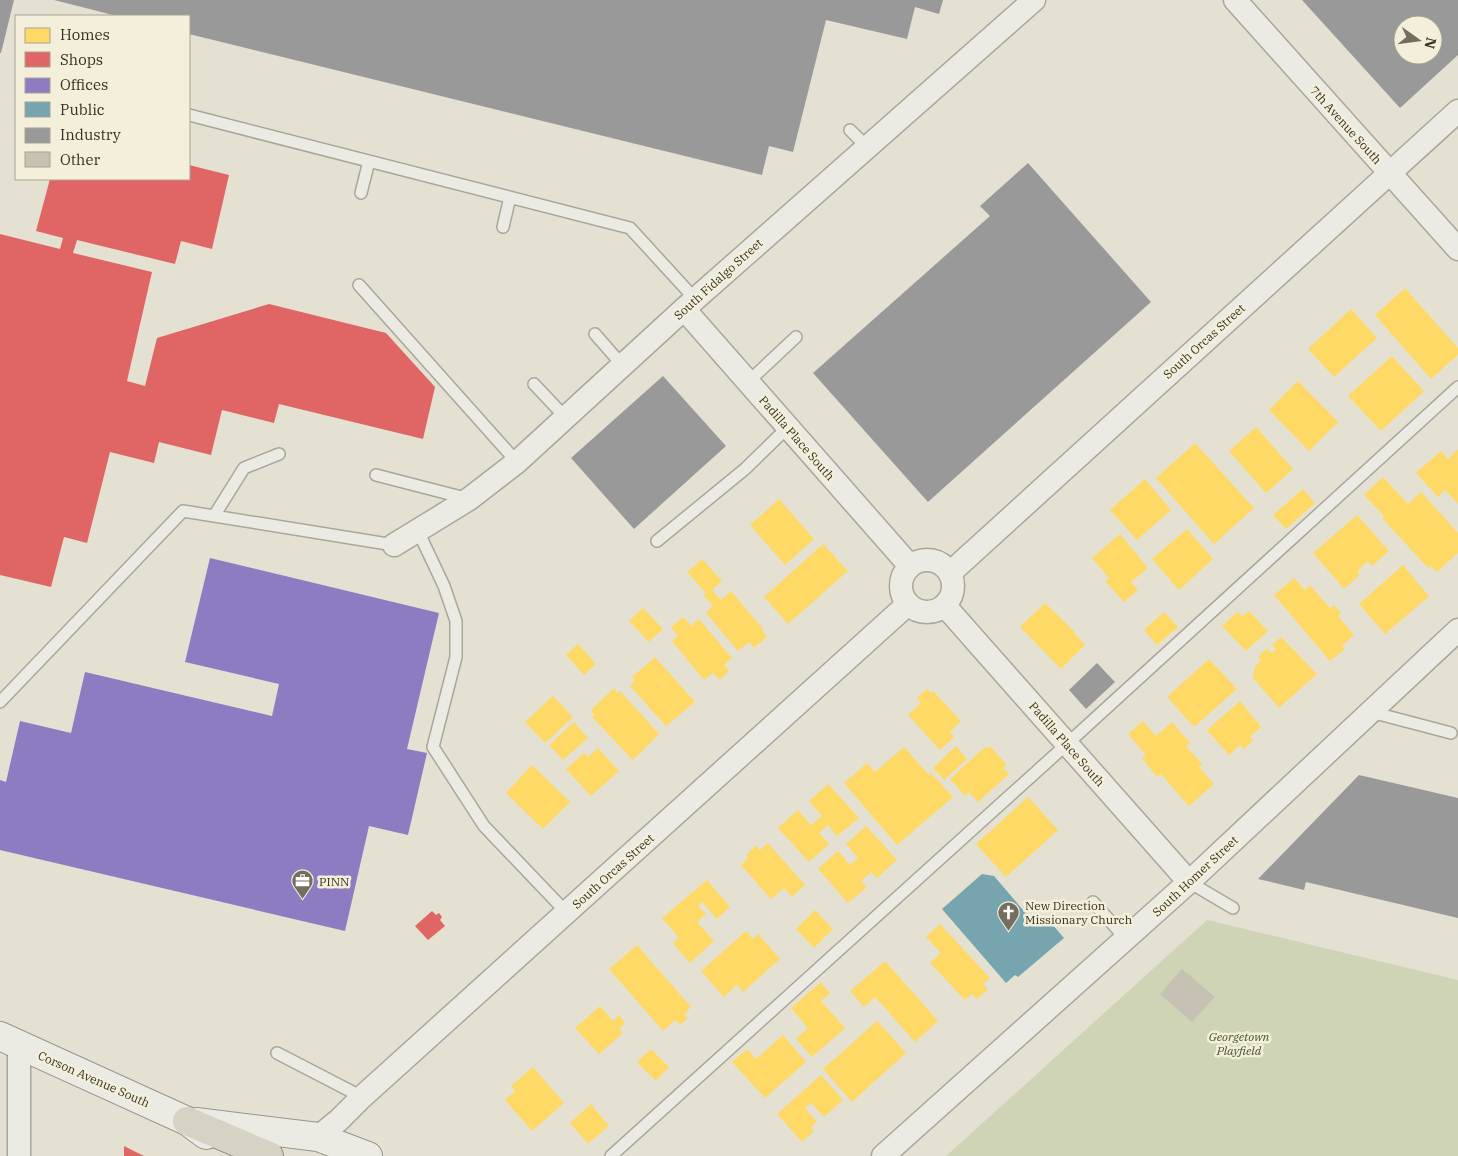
<svg xmlns="http://www.w3.org/2000/svg" width="1458" height="1156" font-family="'IBM Plex Serif',serif">
  <style>
    .green { fill: #cfd4b6 }
    .homes { fill: #ffd966 }
    .shops { fill: #e06666 }
    .offices { fill: #8e7cc3 }
    .public { fill: #76a5af }
    .industry { fill: #999; fill-rule: evenodd }
    .building { fill: #c7c1b3 }
    .lines { fill: none; stroke-linecap: round; stroke-linejoin: round }
    .lane-casing { stroke: #aaa69a; stroke-width: 14 }
    .street-casing { stroke: #aaa69a; stroke-width: 25 }
    .secondary-casing { stroke: #99958a; stroke-width: 30 }
    .highway-casing { stroke: #8f8c81; stroke-width: 30 }
    .lane { stroke: #ecebe3; stroke-width: 11 }
    .street { stroke: #ecebe3; stroke-width: 22 }
    .secondary { stroke: #ecebe3; stroke-width: 28 }
    .highway { stroke: #d6d2c4; stroke-width: 28 }
    .labels { text-anchor: middle; dominant-baseline: central; stroke-width: 5; stroke-linejoin: round; paint-order: stroke }
    .street-label { font-size: 12px; fill: #393022; stroke: #f3efda }
    .poi-label { font-size: 12px; fill: #393022; stroke: #f3efda; text-anchor: start }
    .park-label { font-size: 12px; font-style: italic; fill: #44532b; stroke: #f3efda }
  </style>
  <rect width="100%" height="100%" fill="#e4e1d2"/>
  <!-- green -->
  <path class="green" d="M1207 920 1458 980V1156H946Z"/>
  <!-- homes -->
  <path class="homes" d="M1405 288 1458 348V355L1431 379 1375 315Z
    M1351 309 1377 338 1334 377 1308 349Z
    M1392 356 1424 391 1381 431 1348 396Z
    M1298 381 1338 422 1309 451 1269 410Z
    M1256 427 1293 469 1266 493 1229 451Z
    M1195 443 1254 508 1214 544 1156 478Z
    M1458 449V504L1445 490 1438 497 1416 473 1441 451 1448 459Z
    M1383 477 1408 504 1421 492 1458 533V553L1437 572 1431 566 1428 568 1382 518 1384 516 1364 495Z
    M1145 479 1171 510 1137 540 1110 510Z
    M1303 489 1315 503 1286 529 1273 515Z
    M779 499 814 539 785 565 750 525Z
    M1357 515 1389 551 1372 566 1368 561 1357 571 1360 575 1344 589 1313 553Z
    M1187 529 1213 559 1179 590 1152 559Z
    M1120 534 1148 568 1131 582 1138 590 1124 602 1105 581 1109 578 1092 558Z
    M823 544 848 571 788 624 764 597Z
    M702 559 722 581 712 590 721 600 731 591 763 629 762 630 767 637 754 648 749 642 738 651 706 613 713 606 703 595 706 593 687 572Z
    M1403 565 1429 596 1385 634 1359 604Z
    M1294 578 1305 590 1310 585 1330 608 1334 605 1341 613 1338 616 1354 635 1342 646 1345 649 1330 661 1274 595Z
    M1045 603 1075 632 1074 633 1085 645 1061 669 1020 627Z
    M643 608 663 629 649 642 629 621Z
    M1249 611 1268 631 1246 651 1222 626 1238 612 1242 616Z
    M1164 612 1178 627 1157 645 1144 630Z
    M683 617 691 626 699 619 732 658 724 665 729 671 720 680 713 673 704 680 672 641 678 636 671 627Z
    M1281 637 1317 674 1279 708 1253 678 1255 666 1261 661 1258 657 1267 648 1271 653 1276 649 1272 645Z
    M578 644 596 664 584 675 566 655Z
    M655 657 695 702 666 726 630 686 635 681 632 677Z
    M1209 659 1237 689 1194 727 1167 697Z
    M614 688 617 693 620 691 659 734 633 760 592 717 594 715 591 710Z
    M927 689 931 693 933 691 961 721 950 732 954 737 940 750 908 715 921 703 917 698Z
    M553 696 573 717 545 743 525 722Z
    M1240 701 1261 727 1250 737 1253 741 1244 749 1240 745 1229 755 1207 730Z
    M1143 721 1156 736 1172 722 1190 743 1186 746 1202 764 1199 767 1214 784 1189 806 1161 774 1157 777 1142 758 1146 755 1128 734Z
    M574 722 588 738 563 760 549 745Z
    M956 746 967 759 944 780 933 768Z
    M990 746 1007 765 1003 768 1009 774 978 802 969 792 965 796 950 779 985 747 987 749Z
    M904 747 929 775 931 773 953 797 897 845 844 783 867 763 875 772Z
    M598 748 619 771 591 796 566 769 584 753 588 757Z
    M532 765 570 802 543 829 506 793Z
    M828 784 859 818 837 836 828 825 819 833 829 844 809 862 778 828 798 810 811 825 822 816 809 801Z
    M1028 797 1058 830 1006 877 976 844Z
    M866 826 897 860 877 878 871 872 861 881 867 887 848 903 818 869 838 851 850 865 858 858 846 844Z
    M768 843 805 885 792 897 784 888 771 899 741 865 748 858 746 855 756 846 760 850Z
    M707 880 730 907 717 919 702 902 698 906 706 914 697 922 714 941 690 963 673 943 679 938 662 918Z
    M815 910 833 929 814 948 796 929Z
    M940 924 990 978 983 984 988 989 977 999 972 994 965 1000 930 963 941 953 926 937Z
    M746 931 753 939 758 934 780 959 743 992 737 985 724 997 701 971Z
    M637 945 691 1007 684 1014 688 1018 680 1025 675 1020 663 1031 609 969Z
    M885 961 938 1021 915 1042 875 997 864 1007 850 991Z
    M821 982 830 993 821 1001 845 1028 812 1057 796 1039 808 1028 791 1008Z
    M600 1006 613 1021 619 1015 625 1023 619 1029 623 1033 599 1054 575 1028Z
    M877 1021 906 1053 852 1102 823 1069Z
    M783 1035 806 1062 765 1098 732 1062 747 1049 756 1059Z
    M651 1049 669 1067 656 1081 637 1062Z
    M533 1067 564 1103 532 1131 505 1100 515 1091 511 1086Z
    M821 1075 843 1100 824 1117 811 1103 805 1108 817 1122 811 1127 814 1131 802 1142 777 1114Z
    M591 1104 609 1126 588 1144 570 1123Z"/>
  <!-- shops -->
  <path class="shops" d="M189 165 229 175 212 249 181 241 175 264 77 240 73 253 152 272 127 381 145 386 157 338 269 304 386 333 435 387 423 439 279 404 274 423 222 410 211 455 159 442 154 463 110 452 87 543 64 537 51 587 0 575V234L60 249 63 238 36 231 50 179H189Z
    M432 911 436 915 439 913 442 917 440 920 445 926 428 940 415 926Z
    M124 1146 144 1156H124Z"/>
  <!-- offices -->
  <path class="offices" d="M210 558 439 613 407 749 427 753 408 835 369 826 345 931 0 850V780L6 782 20 721 71 733 85 672 272 716 279 684 185 662Z"/>
  <!-- public -->
  <path class="public" d="M982 874 994 876 1035 924 1045 916 1064 938 1018 977 1015 975 1006 983 942 909Z"/>
  <!-- industry -->
  <path class="industry" d="M0 0H14L1 53H0Z
    M54 0H943L939 14 915 7 907 39 826 20 793 152 769 146 762 175 189 34V16H117Z
    M1302 0H1458V55L1400 108ZM1403 25H1433V55H1403Z
    M1028 163 1151 302 928 502 813 373 990 216 980 206Z
    M663 376 726 446 634 529 571 458Z
    M1097 663 1115 682 1086 709 1069 690Z
    M1359 775 1458 798V918L1306 882 1304 890 1258 879Z"/>
  <!-- building -->
  <path class="building" d="M1182 969 1215 997 1192 1022 1160 994Z"/>
  <g class="lines">
    <defs>
      <path id="lane" d="M189 115 630 228 695 299
        M850 130 867 147
        M361 193 369 161
        M503 227 510 197
        M359 285 517 462
        M595 334 623 366
        M748 382 796 337
        M534 384 566 418
        M376 475 469 499
        M214 516 244 468 279 454
        M418 531 444 586 456 621V657L433 747 484 826 567 913
        M657 541 745 469 788 427
        M0 702 183 511 394 545
        M1371 712 1451 733
        M1189 882 1233 908
        M1093 902 1126 939
        M277 1053 362 1097
        M611 1156 1067 744 1458 387"/>
      <path id="street" d="M1235 0 1458 249
        M684 309 910 566
        M394 545 469 499 517 462 684 309 1034 0
        M901 586a26 26 0 1 1 52 0a26 26 0 1 1-52 0Z
        M950 573 1458 111
        M945 606 1189 882
        M19 1045V1156
        M318 1137 339 1120 362 1097 908 604
        M883 1156 1189 882 1458 630"/>
      <path id="secondary" d="M0 1036 187 1121 206 1135
        M196 1122 318 1137 368 1156"/>
      <path id="highway" d="M187 1121 269 1156"/>
    </defs>
    <!-- lane casing -->
    <use href="#lane" class="lane-casing"/>
    <!-- street casing -->
    <use href="#street" class="street-casing"/>
    <!-- secondary casing -->
    <use href="#secondary" class="secondary-casing"/>
    <!-- highway casing -->
    <use href="#highway" class="highway-casing"/>
    <!-- lane -->
    <use href="#lane" class="lane"/>
    <!-- street -->
    <use href="#street" class="street"/>
    <!-- secondary -->
    <use href="#secondary" class="secondary"/>
    <!-- highway -->
    <use href="#highway" class="highway"/>
  </g>
  <!-- icons -->
  <defs>
    <symbol id="office-pin" viewBox="-11 -11 22 30"><path d="M0 17L-7.5 6A9.5 9.5 0 1 1 7.5 6Z" fill="#756e60" stroke="#f3efda"/><path d="M-6-3h4V-5.5h4V-3h4V5H-6ZM-1-4.5V-3h2v-1.5ZM-6 0V1H6V0Z" fill="#fff"/></symbol>
    <symbol id="church-pin" viewBox="-11 -11 22 30"><path d="M0 17L-7.5 6A9.5 9.5 0 1 1 7.5 6Z" fill="#756e60" stroke="#f3efda"/><path d="M-1.2-6h2.4v3.5h3.3v2.4h-3.3V6h-2.4V-.1h-3.3v-2.4h3.3Z" fill="#fff"/></symbol>
  </defs>
  <g fill-rule="evenodd">
    <use href="#office-pin" x="290" y="868" width="25" height="34"/>
    <use href="#church-pin" x="996" y="900" width="25" height="34"/>
  </g>
  <g class="labels">
    <!-- street labels -->
    <g class="street-label">
      <text transform="translate(1346 125) rotate(48)">7th Avenue South</text>
      <text transform="translate(718 279) rotate(-42)">South Fidalgo Street</text>
      <text transform="translate(1204 341) rotate(-42)">South Orcas Street</text>
      <text transform="translate(797 438) rotate(49)">Padilla Place South</text>
      <text transform="translate(1067 744) rotate(49)">Padilla Place South</text>
      <text transform="translate(613 871) rotate(-42)">South Orcas Street</text>
      <text transform="translate(1195 876) rotate(-43)">South Homer Street</text>
      <text transform="translate(94 1079) rotate(24)">Corson Avenue South</text>
    </g>
    <!-- poi labels -->
    <g class="poi-label">
      <text x="319" y="881">PINN</text>
      <text x="1025" y="905">New Direction<tspan x="1025" dy="14">Missionary Church</tspan></text>
    </g>
    <!-- park labels -->
    <g class="park-label">
      <text x="1239" y="1036">Georgetown<tspan x="1239" dy="14">Playfield</tspan></text>
    </g>
  </g>
  <!-- legend -->
  <rect x="15" y="15" width="175" height="165" fill="#f3efda" stroke="#a9a390"/>
  <rect x="25" y="28" width="25" height="15" fill="#ffd966" stroke="#a9a390"/>
  <text x="60" y="40" font-size="15" fill="#393022">Homes</text>
  <rect x="25" y="52" width="25" height="15" fill="#e06666" stroke="#a9a390"/>
  <text x="60" y="65" font-size="15" fill="#393022">Shops</text>
  <rect x="25" y="78" width="25" height="15" fill="#8e7cc3" stroke="#a9a390"/>
  <text x="60" y="90" font-size="15" fill="#393022">Offices</text>
  <rect x="25" y="102" width="25" height="15" fill="#76a5af" stroke="#a9a390"/>
  <text x="60" y="115" font-size="15" fill="#393022">Public</text>
  <rect x="25" y="128" width="25" height="15" fill="#999999" stroke="#a9a390"/>
  <text x="60" y="140" font-size="15" fill="#393022">Industry</text>
  <rect x="25" y="152" width="25" height="15" fill="#c7c1b3" stroke="#a9a390"/>
  <text x="60" y="165" font-size="15" fill="#393022">Other</text>
  <!-- north arrow -->
  <g transform="translate(1418 40) rotate(104)"><circle r="24" fill="#f3efda" stroke="#a9a390"/>
  <path d="M0-4L9 19L0 12L-9 19Z" fill="#756e60"/>
  <text y="-8" font-size="14" font-weight="bold" text-anchor="middle" fill="#393022">N</text>
  </g>
</svg>
